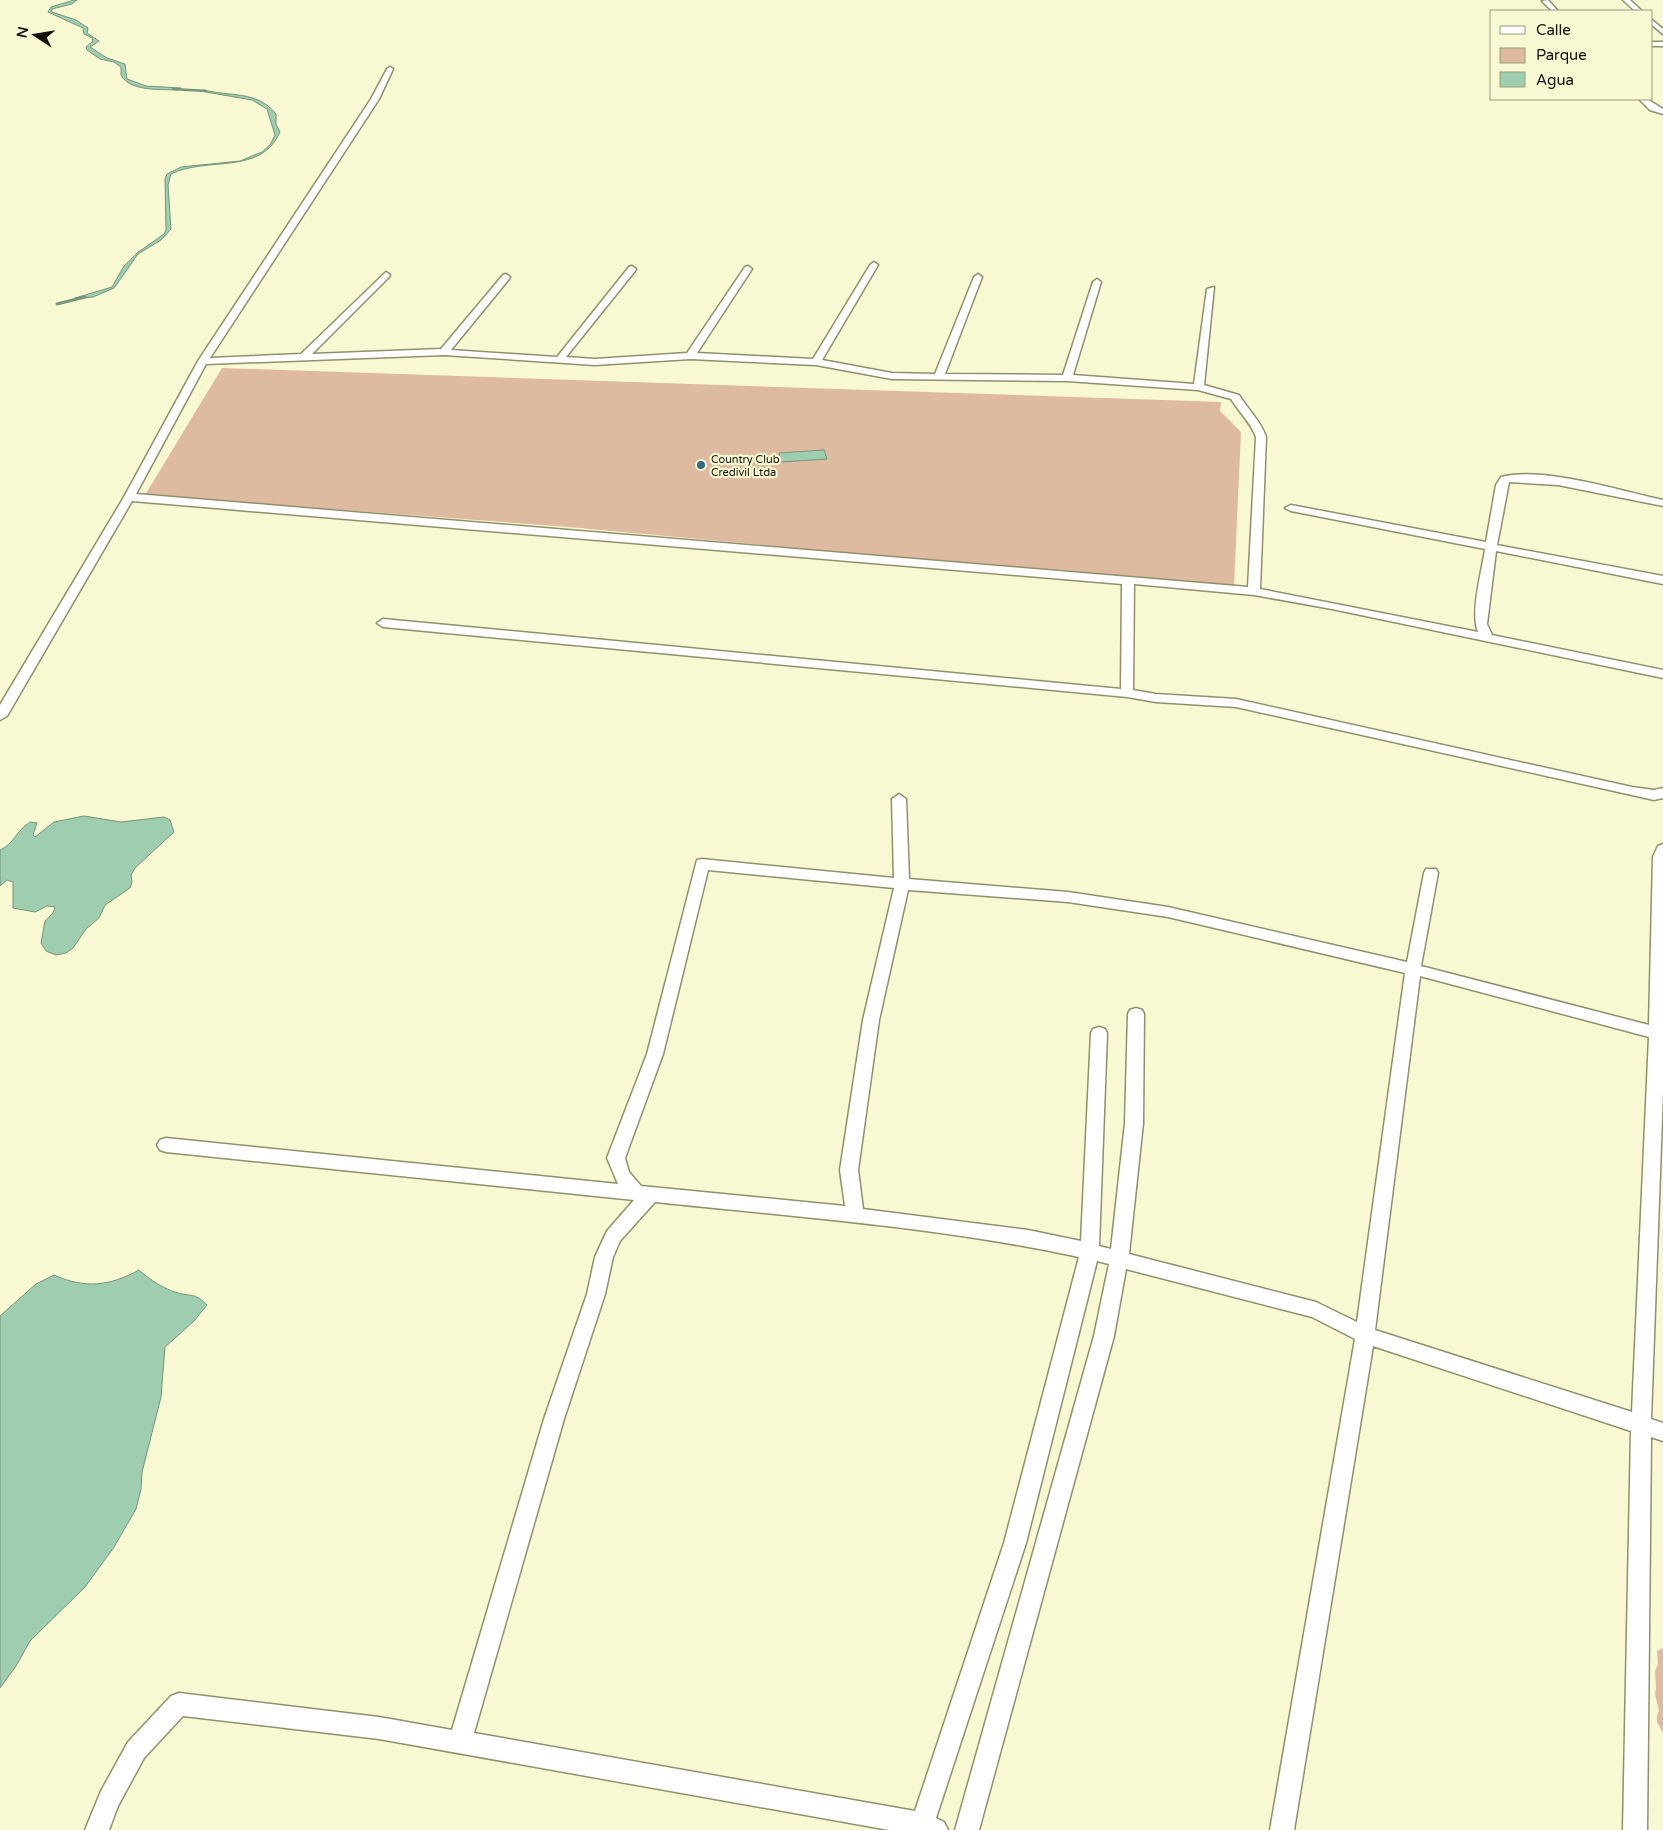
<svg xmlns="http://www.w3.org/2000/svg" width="1663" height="1830" viewBox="0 0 1663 1830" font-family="'Varela Round',sans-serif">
  <rect width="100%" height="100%" fill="#f8f8d2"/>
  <!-- green -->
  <g fill="#debaa0">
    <polygon points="222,368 1221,402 1220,411 1241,432 1234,586 1099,576 568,527 145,495"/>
    <polygon points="1663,1648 1663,1733 1657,1722 1657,1715 1659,1711 1655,1694 1656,1688 1655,1671 1658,1664 1657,1651"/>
  </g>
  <!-- water -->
  <g fill="#9fcdaf" stroke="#75957c">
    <path d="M74 0H77L72 4 52 9V12L76 20 88 28 87 33 99 41 90 47 107 58 125 64 127 79 146 86 181 88 178 90C161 89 130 92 121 75V67L114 62 100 59 87 50 86 47 93 41 92 38 84 34 83 28 48 12 51 7Z"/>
    <path d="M204 90C230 97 257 90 276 114V124L280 132C261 176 207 156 171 174L168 185 171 229 161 240 138 254 114 288 93 297 75 298 112 287 124 266 137 253 164 234 166 230 165 179 167 174 181 167 240 161 262 152 270 145 275 135 267 109 252 100 200 91Z"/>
    <polygon points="824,450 827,459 781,462 779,453"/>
    <path d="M84 816 121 822 164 817 170 820 174 832 135 868 131 875 132 882 130 888 105 905 99 918 86 929 73 948 66 953 56 955 46 951 41 943 45 921 53 913 55 907 47 906 35 912 13 908V882L7 880 0 886V850C14 844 15 832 30 822L37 823 33 835 35 837 54 822Z"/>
    <path d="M139 1270C150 1280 164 1289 178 1293 194 1297 195 1293 207 1305L194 1321 165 1347 161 1397 142 1472 141 1489 136 1509 114 1547 85 1587 30 1641 16 1666 0 1688V1316L36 1284 54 1275C85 1289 110 1286 139 1270Z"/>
  </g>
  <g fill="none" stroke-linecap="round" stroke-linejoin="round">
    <!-- stream-far1 -->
    <polyline stroke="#75957c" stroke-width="2.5" points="173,89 206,91"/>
    <!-- stream -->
    <polyline stroke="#75957c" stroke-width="3" points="57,304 85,297"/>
    <!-- minor casing -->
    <g stroke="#91906d" stroke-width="3">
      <g id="minor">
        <polygon points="1548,0 1557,10 1558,11 1552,11 1542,1"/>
        <polygon points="1623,0 1630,0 1642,11 1635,11"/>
        <polygon points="1652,20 1663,29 1663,34 1652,25"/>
        <rect x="1652" y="42" width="11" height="4"/>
        <path d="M390 67 393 69 379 99 210 358 301 354 386 272 390 275 389 277 312 354 441 349 503 275 506 274 510 277 509 279 451 350 557 357 629 267 632 266 636 269 635 271 566 357 595 359 687 353 745 267 748 266 752 269 697 353 813 359 870 265 874 262 878 265 822 360 892 373 935 374 974 277 978 274 982 277 945 374 1063 375 1093 282 1097 279 1101 282 1073 375 1194 384 1207 289 1214 287 1204 385 1239 395C1247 408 1262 423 1266 437L1260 589 1478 632C1470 612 1482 571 1485 549L1291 511 1285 508 1291 505 1486 542 1496 485 1501 477C1543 466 1620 491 1663 500V506L1558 485 1509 482 1497 545 1663 576V584L1496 551 1487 624 1492 635 1663 670V678L1332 609 1254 595 1134 584 1133 690 1156 694 1236 699 1632 787 1654 790 1663 788V798L1654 800 1632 795 1236 707 1156 702 1127 697 383 627 377 623 383 619 1121 689 1122 584 132 501 7 716 0 720V705L124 497 198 361 371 99 387 69ZM444 355 595 365 690 359 816 365 892 379 1067 381 1198 390 1231 399C1239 412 1251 423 1256 437L1248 587 136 494 206 364Z"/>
        <polygon points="1639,99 1647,99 1663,109 1663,114 1650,110"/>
        <path d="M899 794 906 799 909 879 1068 892 1168 907 1407 962 1424 873 1426 869H1436L1438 873 1421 966 1649 1025 1653 857 1658 846 1663 844V1091L1651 1419 1663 1423V1441L1651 1437 1647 1830H1623L1631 1431 1373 1346 1294 1830H1270L1355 1339 1312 1317 1126 1269 1114 1336 979 1830H955L1094 1336 1109 1264 1097 1261 1026 1543 936 1818 944 1822 948 1830H889L379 1739 183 1716 144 1758 118 1806 109 1830H85L101 1791 128 1742 171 1696 179 1693 379 1717 452 1730 544 1419 587 1294 595 1257 607 1231 634 1200 166 1152 160 1150 157 1145 160 1140 166 1138 618 1184 607 1158 647 1054 697 860 702 859 894 878 892 799ZM708 870 894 888 863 1020 840 1170 845 1206 641 1186 629 1172 625 1158 663 1054ZM908 890 1068 902 1168 917 1405 973 1357 1322 1316 1302 1129 1254 1143 1123 1144 1014 1142 1010 1136 1008 1130 1010 1128 1014 1125 1123 1111 1249 1099 1246 1107 1033 1105 1029 1099 1027 1093 1029 1091 1033 1081 1241 1028 1230 863 1209 858 1170 879 1020ZM1420 976 1649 1037 1632 1412 1375 1330ZM655 1202C797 1217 940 1227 1079 1257L1004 1543 915 1811 474 1733 564 1419 605 1294 613 1257 620 1241Z"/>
      </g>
    </g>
    <!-- minor -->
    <use href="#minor" fill="#fff" fill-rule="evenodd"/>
  </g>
  <!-- markers -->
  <circle fill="#336b85" stroke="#f8f8d2" stroke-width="2" cx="701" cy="465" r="5"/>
  <g text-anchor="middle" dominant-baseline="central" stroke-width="4.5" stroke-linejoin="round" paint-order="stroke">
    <!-- far-poi labels -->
    <g font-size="11" fill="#121105" stroke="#f8f8d2" text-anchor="start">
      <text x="711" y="459">Country Club<tspan x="711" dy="13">Credivil Ltda</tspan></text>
    </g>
  </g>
  <!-- legend -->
  <rect x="1490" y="10" width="162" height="90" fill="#f8f8d2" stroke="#9c9c80"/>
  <rect x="1500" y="26" width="25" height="8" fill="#ffffff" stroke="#9c9c80"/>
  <text x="1536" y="35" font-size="15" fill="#121105">Calle</text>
  <rect x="1500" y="48" width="25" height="15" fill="#debaa0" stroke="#9c9c80"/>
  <text x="1536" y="60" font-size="15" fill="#121105">Parque</text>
  <rect x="1500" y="72" width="25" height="15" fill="#9fcdaf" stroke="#9c9c80"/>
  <text x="1536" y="85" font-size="15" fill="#121105">Agua</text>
  <!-- north arrow -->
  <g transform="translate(35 35) rotate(282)" stroke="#f8f8d2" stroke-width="4" paint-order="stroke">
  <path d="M0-4L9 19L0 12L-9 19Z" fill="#121105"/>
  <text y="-8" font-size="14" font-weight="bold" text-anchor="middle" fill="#121105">N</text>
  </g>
</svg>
